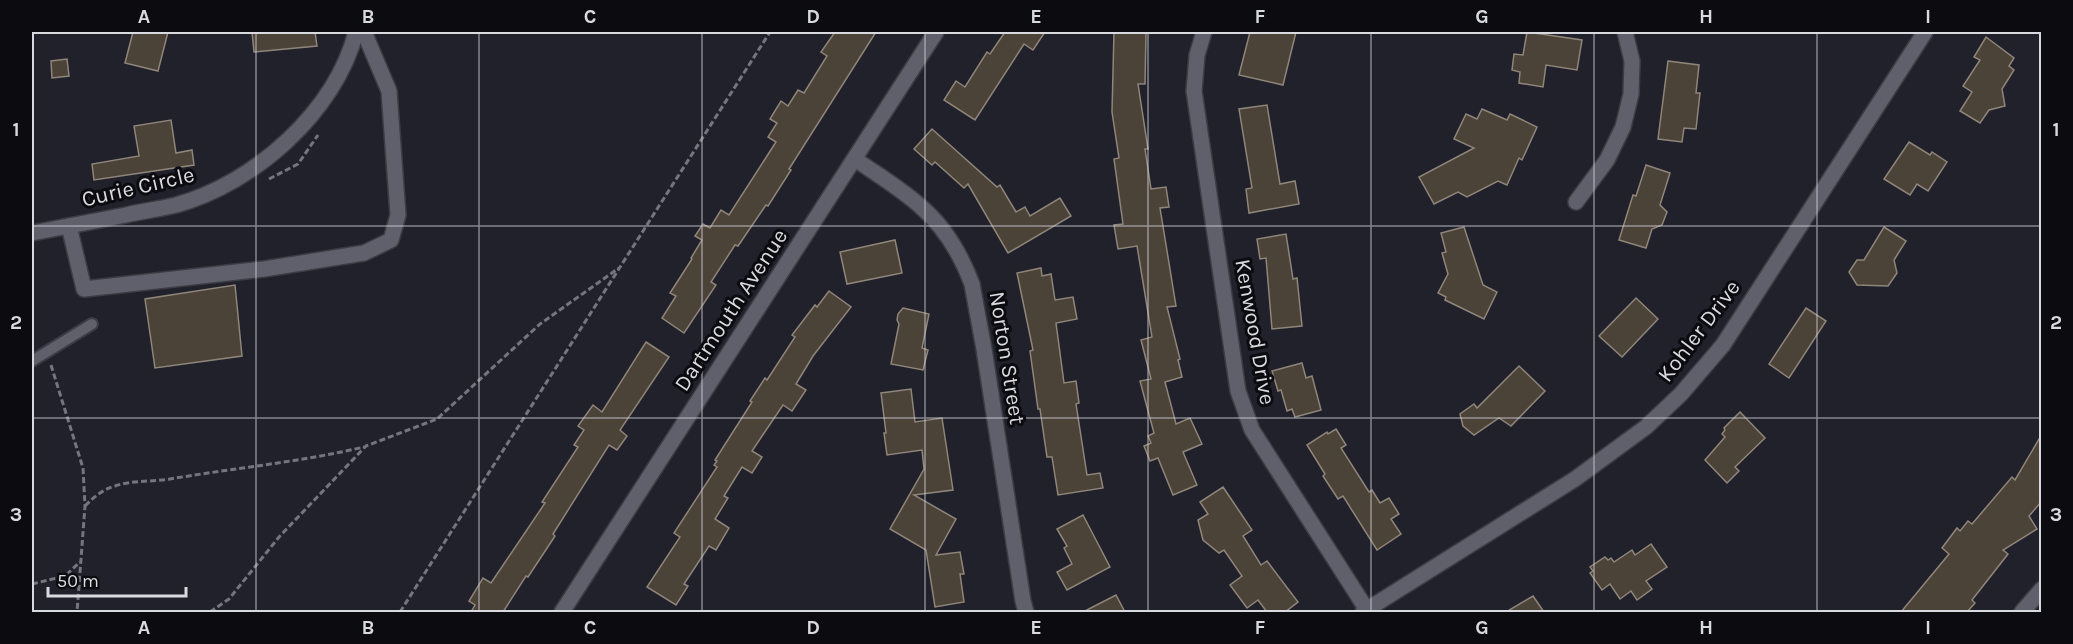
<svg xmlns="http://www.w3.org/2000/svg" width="2073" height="644" viewBox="0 0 2073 644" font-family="Karla,sans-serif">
  <rect width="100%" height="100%" fill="#21212b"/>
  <!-- building -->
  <g fill="#4b4238" stroke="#8f857a" stroke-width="1.5">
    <polygon points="133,32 168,32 158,71 125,63"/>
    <polygon points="252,32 315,32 317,46 254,52"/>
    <polygon points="835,32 876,32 789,169 791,170 768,206 766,205 738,246 735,245 711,282 716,285 684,333 662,318 676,296 670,293 692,259 691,258 702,240 695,236 703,224 710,228 721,210 729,215 776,142 768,137 777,123 770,119 781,101 788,106 798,90 804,93 827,56 821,52"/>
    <polygon points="1005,32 1045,32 1033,50 1024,44 975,120 944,100 956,81 965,87 987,52 990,54"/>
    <polygon points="1114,32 1146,32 1145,84 1138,84 1148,149 1145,149 1151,189 1166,187 1169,207 1160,208 1176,306 1167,307 1180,359 1178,360 1182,377 1165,382 1176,424 1190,418 1202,444 1183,452 1197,485 1173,495 1158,458 1150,461 1144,446 1151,443 1148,436 1154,433 1140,381 1151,379 1141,340 1152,337 1137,246 1118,249 1114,225 1123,224 1114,159 1119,158 1112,112"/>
    <polygon points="1250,32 1296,32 1283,85 1239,75"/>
    <polygon points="1527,32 1582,40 1577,70 1546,65 1543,87 1519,83 1520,72 1512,70 1514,54 1523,55"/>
    <polygon points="1986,37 2014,58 2009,66 2014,70 2002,89 2005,106 1989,110 1980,123 1960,111 1972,92 1963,86 1980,60 1974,57"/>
    <polygon points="67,59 69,76 52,78 51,61"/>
    <polygon points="1668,61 1699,65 1696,93 1700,93 1696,129 1684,128 1682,142 1658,139"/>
    <polygon points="1267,105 1280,184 1295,181 1299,204 1249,213 1246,189 1252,188 1239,109"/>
    <polygon points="1482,109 1507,120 1510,114 1537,127 1522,160 1519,158 1507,185 1498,181 1467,197 1458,192 1434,204 1419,177 1474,148 1454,139 1466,114 1477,119"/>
    <polygon points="171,120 176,153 192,150 194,165 94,180 92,164 139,156 134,126"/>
    <polygon points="932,129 997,187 1000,185 1016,212 1025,207 1030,216 1060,198 1071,216 1008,253 968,184 964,188 935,162 932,165 914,149"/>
    <polygon points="1909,142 1930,155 1932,152 1947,162 1928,191 1917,184 1910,195 1884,179"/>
    <polygon points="1646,165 1670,173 1660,205 1667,212 1662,225 1652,229 1646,248 1619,240 1633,195 1636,196"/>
    <polygon points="1464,227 1483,285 1497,292 1484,319 1445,300 1446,297 1438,293 1448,274 1442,253 1446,252 1441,233"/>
    <polygon points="1884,227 1906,241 1894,260 1897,273 1888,286 1857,285 1849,272 1857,260 1864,260"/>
    <polygon points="1286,234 1293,279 1297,278 1302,326 1272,329 1266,258 1260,259 1257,239"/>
    <polygon points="895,240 902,273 847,284 840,252"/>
    <polygon points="1041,268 1042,276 1051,274 1055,300 1073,297 1077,319 1056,323 1064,383 1076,381 1079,403 1076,404 1087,475 1100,473 1103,488 1058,495 1052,457 1047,457 1040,409 1038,409 1030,351 1033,350 1017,273"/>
    <polygon points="235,285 242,356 155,368 145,299"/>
    <polygon points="829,291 851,307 813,356 796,384 806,390 792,411 783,405 752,451 762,457 752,473 742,467 724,496 728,498 715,519 729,528 716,550 709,546 684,584 688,586 676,605 647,587 680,537 674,533 717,467 714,465 717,461 715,460 752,402 750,401 765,378 767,380 795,337 792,335 815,305 817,307"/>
    <polygon points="1636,298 1658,319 1622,357 1599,336"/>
    <polygon points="903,308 929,314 922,348 928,350 923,370 891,364 899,324 897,320 898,314"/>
    <polygon points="1806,308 1826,321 1789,378 1769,364"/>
    <polygon points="646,342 669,357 620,430 627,436 617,450 609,445 553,534 555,536 528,577 526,576 503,612 471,612 475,605 469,601 483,578 491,583 545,503 542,502 578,447 574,445 584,430 578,426 593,405 602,412"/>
    <polygon points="1302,363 1306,378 1312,376 1321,410 1295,417 1292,409 1287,411 1281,390 1278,391 1272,371"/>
    <polygon points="1519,366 1545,391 1511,426 1499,418 1474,435 1463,426 1460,414 1474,404 1477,408"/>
    <polygon points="911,389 915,422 942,418 953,490 914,495 956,519 936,555 960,552 964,574 960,574 964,602 935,607 926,550 890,529 924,469 922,450 887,455 884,433 886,433 881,393"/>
    <polygon points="1740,412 1765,438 1735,467 1739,471 1727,483 1705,460 1725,437 1722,434 1725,430 1724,428"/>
    <polygon points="1336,429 1346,445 1341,448 1369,492 1372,490 1380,503 1389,498 1399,514 1391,519 1401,534 1377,550 1343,496 1338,499 1323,476 1325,474 1307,445 1327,432 1328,434"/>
    <polygon points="2042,434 2042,501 2029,516 2037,529 2003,550 2008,554 1972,600 1975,603 1967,612 1901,612 1949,554 1942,548 1957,528 1960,531 1968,521 1972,524 2012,477 2015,480"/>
    <polygon points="1223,487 1252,530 1243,536 1261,565 1267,561 1298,602 1285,612 1267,612 1258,600 1247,608 1230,585 1242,576 1224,550 1219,553 1203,540 1198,520 1208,514 1200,502"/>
    <polygon points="1083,515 1110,567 1067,590 1057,572 1072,564 1064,548 1067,546 1057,529"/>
    <polygon points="1651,544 1667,567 1646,581 1652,589 1637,600 1631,591 1620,599 1610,584 1602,590 1590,573 1593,571 1590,567 1605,557 1608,560 1611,558 1614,562 1632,550 1635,555"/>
    <polygon points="1116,595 1125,612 1083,612"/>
    <polygon points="1533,596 1544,612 1506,612"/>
  </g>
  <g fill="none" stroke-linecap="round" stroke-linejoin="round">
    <!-- service casing -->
    <g stroke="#3c3c45" stroke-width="14">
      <polyline id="service" points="32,361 92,324"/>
    </g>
    <!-- minor casing -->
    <g stroke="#3c3c45" stroke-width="18">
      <g id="minor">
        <polyline points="1204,32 1197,55 1194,91 1238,391 1252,430 1367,610"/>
        <path d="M855 159C876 174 900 188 920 206 944 226 961 255 972 284L984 349 1023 601 1026 612"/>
        <polyline points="1576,202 1607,160 1623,127 1631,94 1632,61 1625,32"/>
        <polyline points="69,226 84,289 264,269 364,253 391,240 398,215 389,91 367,39 365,32"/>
        <path d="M32 233C63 227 95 221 126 215 142 211 160 209 176 205 255 183 335 112 356 32"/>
        <polyline points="562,612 936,32"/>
        <polyline points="1363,612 1575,479 1646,427 1681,394 1723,345 1925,32"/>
        <polyline points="2022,612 2042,589"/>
      </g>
    </g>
    <!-- path -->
    <g stroke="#75757d" stroke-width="3" stroke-dasharray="6 3" stroke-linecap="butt">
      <polyline points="269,179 298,164 318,135"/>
      <polyline points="51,365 83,468 85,506 77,612"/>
      <path d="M85 506C95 496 102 490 115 486 132 480 152 482 170 479 235 468 300 462 364 447"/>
      <polyline points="32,584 65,576 80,562"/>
      <polyline points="210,612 229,599 279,537 366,446 437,419 540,324 619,268"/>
      <polyline points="400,612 770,32"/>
    </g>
    <!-- service -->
    <use href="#service" stroke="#5f606c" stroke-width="10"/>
    <!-- minor -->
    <use href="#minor" stroke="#5f606c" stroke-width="15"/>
  </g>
  <!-- grid -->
  <path fill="none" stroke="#d9d9e0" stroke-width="1.5" stroke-opacity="0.55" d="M256 32V612M479 32V612M702 32V612M925 32V612M1148 32V612M1371 32V612M1594 32V612M1817 32V612M32 226H2042M32 418H2042"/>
  <g text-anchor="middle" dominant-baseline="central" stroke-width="6" stroke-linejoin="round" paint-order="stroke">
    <!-- street labels -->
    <g font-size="22" fill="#d9d9e0" stroke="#0b0b10">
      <text transform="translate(138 187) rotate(-13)">Curie Circle</text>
      <text transform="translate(731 310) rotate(-57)">Dartmouth Avenue</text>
      <text transform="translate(1699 331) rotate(-53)">Kohler Drive</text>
      <text transform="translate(1255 332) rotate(80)">Kenwood Drive</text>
      <text transform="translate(1007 358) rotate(81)">Norton Street</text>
    </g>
  </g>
  <!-- border -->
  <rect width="2073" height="644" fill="none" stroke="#0b0b10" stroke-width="66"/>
  <!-- scale -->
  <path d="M48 587v9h138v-9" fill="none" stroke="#d9d9e0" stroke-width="3"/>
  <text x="57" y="587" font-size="18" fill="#d9d9e0" stroke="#0b0b10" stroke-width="4.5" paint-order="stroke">50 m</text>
  <rect x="33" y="33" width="2007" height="578" fill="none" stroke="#d9d9e0" stroke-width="2"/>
  <g font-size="20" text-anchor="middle" font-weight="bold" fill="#d9d9e0">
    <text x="144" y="23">A</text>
    <text x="368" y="23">B</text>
    <text x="590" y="23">C</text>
    <text x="813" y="23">D</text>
    <text x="1036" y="23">E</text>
    <text x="1260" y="23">F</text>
    <text x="1482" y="23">G</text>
    <text x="1706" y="23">H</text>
    <text x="1928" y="23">I</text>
    <text x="16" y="136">1</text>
    <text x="2056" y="136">1</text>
    <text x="16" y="329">2</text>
    <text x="2056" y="329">2</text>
    <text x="16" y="521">3</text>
    <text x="2056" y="521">3</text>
    <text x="144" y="634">A</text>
    <text x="368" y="634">B</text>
    <text x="590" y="634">C</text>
    <text x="813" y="634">D</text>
    <text x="1036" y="634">E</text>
    <text x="1260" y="634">F</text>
    <text x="1482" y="634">G</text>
    <text x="1706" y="634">H</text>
    <text x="1928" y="634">I</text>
  </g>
</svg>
